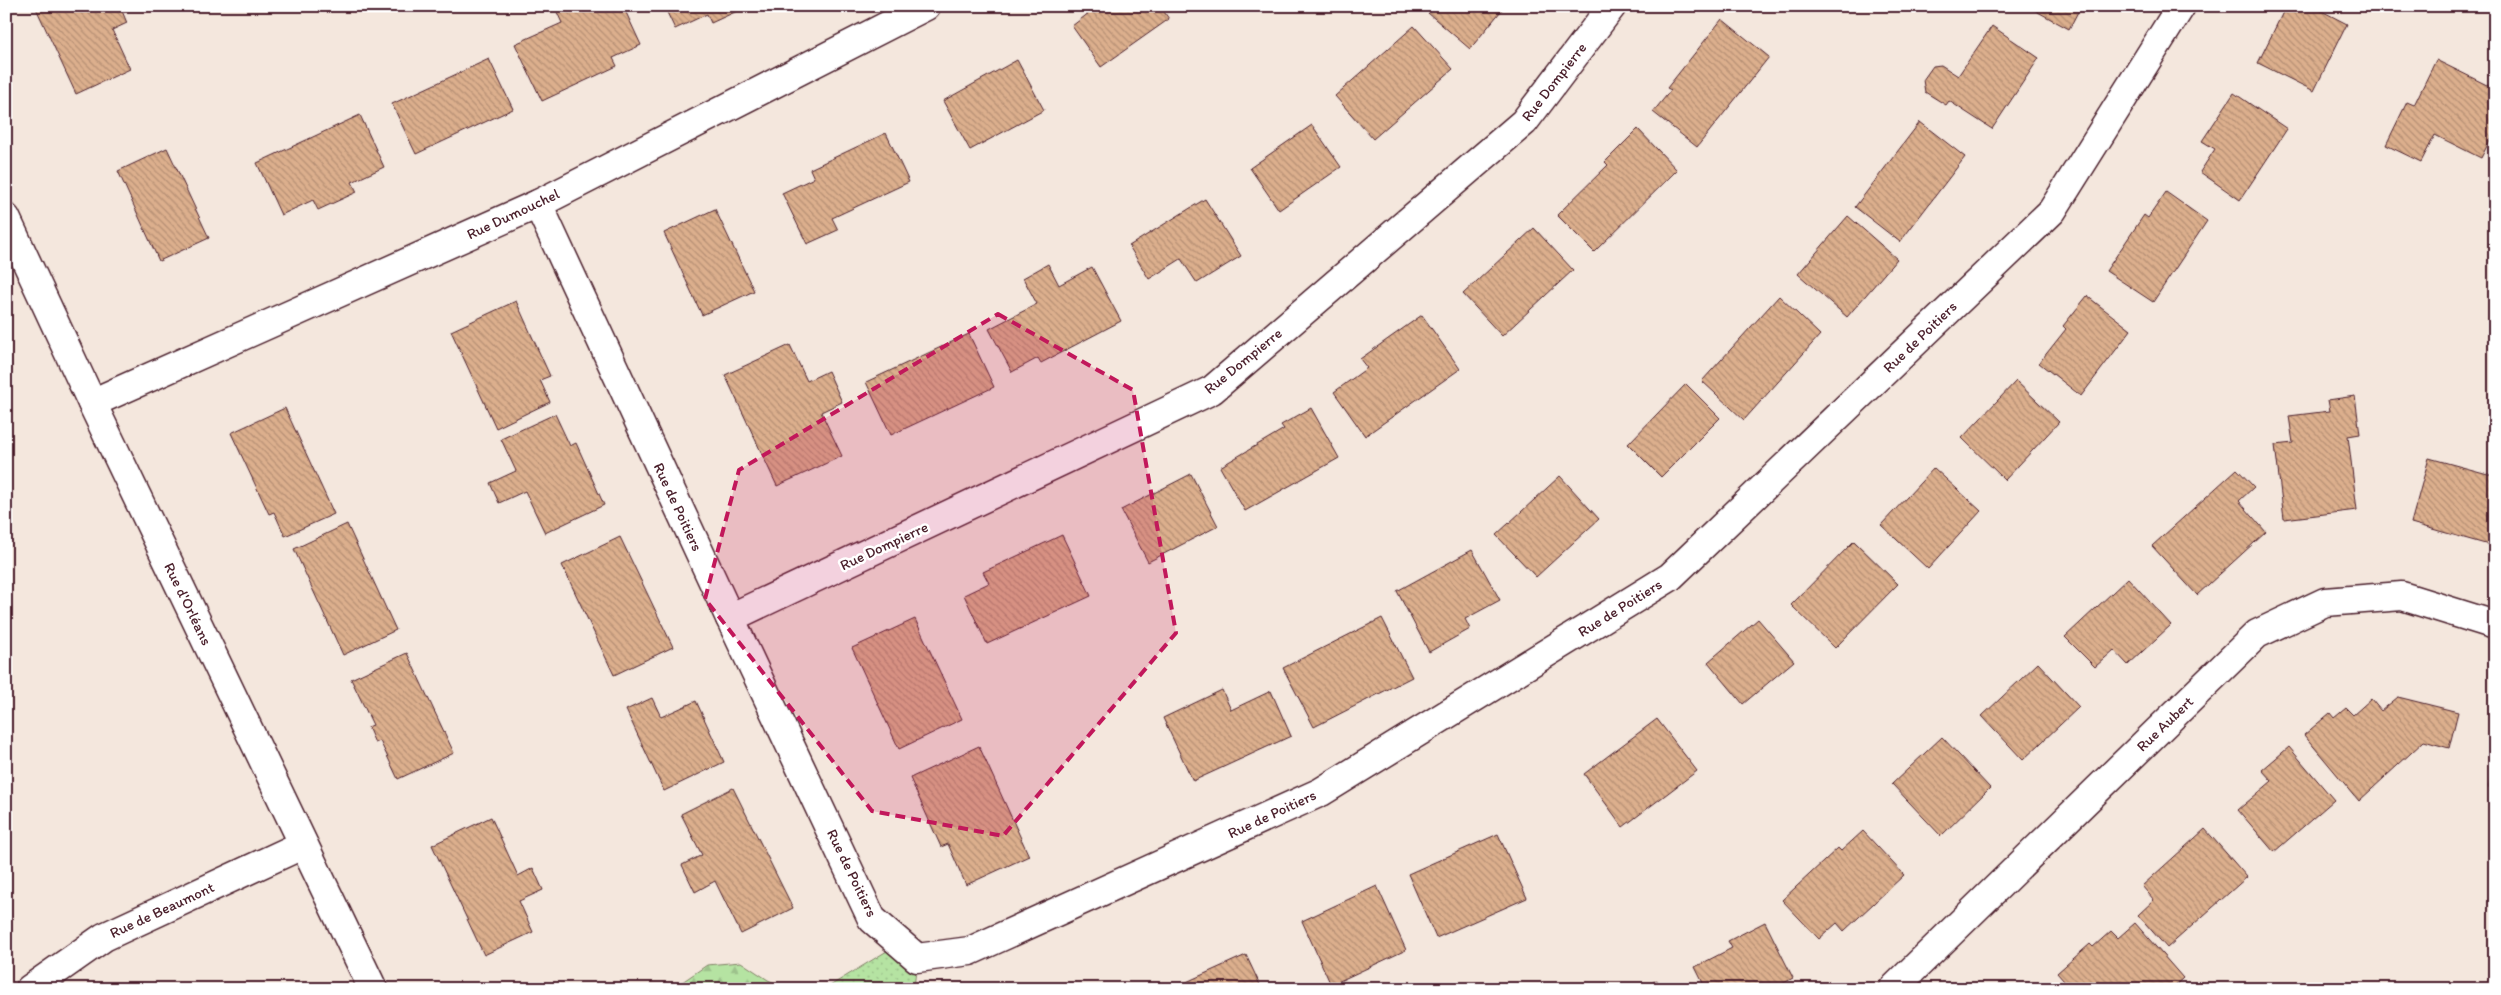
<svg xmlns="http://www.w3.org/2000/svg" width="2501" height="995" viewBox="0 0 2501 995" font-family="Itim,sans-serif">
  <defs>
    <pattern id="forest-firs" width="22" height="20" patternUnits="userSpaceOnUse" patternTransform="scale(1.25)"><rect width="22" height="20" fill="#b5e3a2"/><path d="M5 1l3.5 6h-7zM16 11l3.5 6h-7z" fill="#9dc28c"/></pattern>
    <pattern id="park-dots" width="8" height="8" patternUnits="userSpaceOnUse" patternTransform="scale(1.25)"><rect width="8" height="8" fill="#b5e3a2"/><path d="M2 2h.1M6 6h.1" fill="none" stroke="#9dc28c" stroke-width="1.8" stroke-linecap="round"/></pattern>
    <pattern id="building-back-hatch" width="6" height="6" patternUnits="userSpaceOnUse" patternTransform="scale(1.25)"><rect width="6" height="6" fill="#dcaf8d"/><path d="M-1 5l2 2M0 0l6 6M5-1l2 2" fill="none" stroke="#b48e73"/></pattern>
  </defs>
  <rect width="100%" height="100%" fill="#f4e7dd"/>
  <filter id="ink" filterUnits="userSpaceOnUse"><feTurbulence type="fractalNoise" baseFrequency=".02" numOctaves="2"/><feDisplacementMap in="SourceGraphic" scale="10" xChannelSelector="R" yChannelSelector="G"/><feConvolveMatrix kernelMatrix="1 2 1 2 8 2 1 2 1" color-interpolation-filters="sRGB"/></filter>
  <g filter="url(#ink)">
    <!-- forest -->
    <polygon fill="url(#forest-firs)" stroke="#808166" points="741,962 768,980 788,989 672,989 707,965"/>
    <!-- park -->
    <polygon fill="url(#park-dots)" stroke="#808166" points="900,943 917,958 914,989 825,989"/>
    <!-- building -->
    <g fill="url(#building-back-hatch)" stroke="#4a1f2b">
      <polygon points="35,6 120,6 127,23 112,30 130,69 76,94"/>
      <polygon points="569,6 623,6 641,45 613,58 617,66 542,101 515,44 562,23 557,12"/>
      <polygon points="664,6 748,6 711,23 707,14 675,29"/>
      <polygon points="1098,6 1160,6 1169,19 1101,67 1072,26"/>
      <polygon points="1434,6 1505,6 1470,49 1428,13"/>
      <polygon points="2027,6 2081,6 2069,29"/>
      <polygon points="2286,6 2312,6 2347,24 2314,91 2258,63"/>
      <polygon points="1722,19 1769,57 1697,147 1653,112 1671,90 1667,88"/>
      <polygon points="1414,26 1453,69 1373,139 1335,96"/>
      <polygon points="1992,26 2039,58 1992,129 1949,101 1946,105 1925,92 1923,80 1933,66 1941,65 1958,76"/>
      <polygon points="489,59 513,109 416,154 392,104"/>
      <polygon points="1017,60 1044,110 970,150 943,101"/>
      <polygon points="2436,60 2495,89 2495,130 2481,158 2435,135 2421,162 2386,145 2407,102 2414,105"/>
      <polygon points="2234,93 2287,129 2240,200 2200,172 2215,149 2202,141"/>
      <polygon points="360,115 384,167 352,182 357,192 318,210 313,200 281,215 257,163"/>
      <polygon points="1920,122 1965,157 1900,242 1855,207"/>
      <polygon points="1312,125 1341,167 1279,210 1250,168"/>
      <polygon points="1638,129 1677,170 1594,252 1557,215 1608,165 1605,162"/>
      <polygon points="886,133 909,182 832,218 838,230 807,244 782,193 814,178 810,169"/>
      <polygon points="167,148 209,238 159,261 118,171"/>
      <polygon points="2166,192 2207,221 2153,302 2106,271 2144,215 2148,218"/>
      <polygon points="1205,199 1241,256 1197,283 1181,259 1149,279 1129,246"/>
      <polygon points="715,209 754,291 702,315 664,233"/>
      <polygon points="1848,216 1897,259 1847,317 1798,274"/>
      <polygon points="1534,228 1573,270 1502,336 1463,294"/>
      <polygon points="1048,264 1059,285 1092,267 1121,321 1041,363 1038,358 1012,372 989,329 1037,304 1023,278"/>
      <polygon points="1779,296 1820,335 1744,420 1702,381"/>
      <polygon points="2087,296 2131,330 2081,396 2039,363 2066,329 2063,326"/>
      <polygon points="516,301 550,376 540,380 550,402 496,428 451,331"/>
      <polygon points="1422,315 1460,369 1365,436 1334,392 1367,368 1360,359"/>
      <polygon points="969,334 994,387 891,435 866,382"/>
      <polygon points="790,345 807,381 828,371 842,402 821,412 842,456 777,486 725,375"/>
      <polygon points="2016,381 2059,422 2005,480 1962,438"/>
      <polygon points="1686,384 1720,418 1661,477 1628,444"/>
      <polygon points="2355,396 2360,434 2348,436 2357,510 2284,519 2275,445 2293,443 2289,416 2330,411 2328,400"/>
      <polygon points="285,408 334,514 285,536 274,512 269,514 231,433"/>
      <polygon points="1311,408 1339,458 1245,511 1220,467 1284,429 1281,425"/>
      <polygon points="555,414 570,446 576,443 604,505 545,533 525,491 499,503 490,483 516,471 501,439"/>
      <polygon points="2429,458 2495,476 2495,524 2489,545 2411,523"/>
      <polygon points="1934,468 1981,511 1928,569 1881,525"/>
      <polygon points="2237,469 2254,487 2239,501 2266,532 2197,595 2152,546"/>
      <polygon points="1191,474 1218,526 1148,562 1121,510"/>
      <polygon points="1560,476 1599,519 1536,577 1496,535"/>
      <polygon points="347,524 396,630 343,655 294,549"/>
      <polygon points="1062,535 1091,596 987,644 964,595 989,583 983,572"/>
      <polygon points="620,537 673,647 614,675 562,565"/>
      <polygon points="1854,541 1898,584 1835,648 1791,605"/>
      <polygon points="1472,550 1500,600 1465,619 1470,629 1429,652 1397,591"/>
      <polygon points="2128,578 2171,625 2128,665 2114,650 2095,667 2065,637"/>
      <polygon points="1382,618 1412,677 1314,727 1283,668"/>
      <polygon points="915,619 962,719 899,749 852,648"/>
      <polygon points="1758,619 1794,661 1743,704 1708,662"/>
      <polygon points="407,653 454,753 398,779 380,741 375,743 368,727 373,725 351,679"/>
      <polygon points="2038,663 2079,707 2023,760 1982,716"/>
      <polygon points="1222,690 1231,710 1271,691 1291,736 1193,781 1163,718"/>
      <polygon points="2398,697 2458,712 2449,748 2424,741 2359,801 2304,735 2330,713 2334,718 2346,708 2353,715 2371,699 2381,711"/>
      <polygon points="652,698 661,717 696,701 724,762 664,791 626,710"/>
      <polygon points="1657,719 1697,771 1623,827 1584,774"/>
      <polygon points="1942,737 1990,788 1941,836 1892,784"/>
      <polygon points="979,746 1029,856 966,885 948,844 941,847 910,778"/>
      <polygon points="2289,747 2334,800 2274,852 2238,810 2272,781 2262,770"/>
      <polygon points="2495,763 2495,788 2488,787"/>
      <polygon points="733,788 793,908 741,934 715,881 695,892 682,865 702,855 681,814"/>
      <polygon points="491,817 518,876 533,868 543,890 519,901 533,932 484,955 432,845"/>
      <polygon points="2205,829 2247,877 2167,948 2138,915 2154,900 2142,886"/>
      <polygon points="1863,831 1904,875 1844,931 1837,923 1819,939 1782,900 1838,848 1841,851"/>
      <polygon points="1498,834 1527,898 1436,938 1408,874"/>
      <polygon points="1377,886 1406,950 1331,985 1302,921"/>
      <polygon points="1765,922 1793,978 1773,989 1706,989 1695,967 1732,948 1728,941"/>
      <polygon points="2135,923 2183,978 2171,989 2071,989 2057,973 2090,944 2093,947 2111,931 2118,938"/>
      <polygon points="1246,955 1262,989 1171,989"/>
      <polygon points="1657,980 1662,989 1640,989"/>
    </g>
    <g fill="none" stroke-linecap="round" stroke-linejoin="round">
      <!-- minor casing -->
      <g stroke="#4a1f2b" stroke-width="31">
        <g id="minor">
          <polyline points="538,204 730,618 872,919 917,958 970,951 1321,792 1670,577 2052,211 2181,6"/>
          <polyline points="6,218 92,403 373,989"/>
          <polyline points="92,403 538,204 926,6"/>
          <polyline points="730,618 1212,390 1524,122 1612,6"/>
          <polyline points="30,989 104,937 302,845"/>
          <polyline points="1893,989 2257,634 2325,602 2402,596 2495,625"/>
        </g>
      </g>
      <!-- path -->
      <polyline stroke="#4a1f2b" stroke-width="3" stroke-dasharray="1 4" stroke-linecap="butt" points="882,989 888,981"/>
      <!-- minor -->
      <use href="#minor" stroke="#fff" stroke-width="28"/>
    </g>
  </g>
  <!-- marked area -->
  <path fill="#c2185b" fill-opacity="0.2" stroke="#c2185b" stroke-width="4" stroke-dasharray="10 6" stroke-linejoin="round" d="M998 314 1133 390 1176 633 1003 836 872 811 705 599 739 470Z"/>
  <g text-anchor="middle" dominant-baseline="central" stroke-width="5" stroke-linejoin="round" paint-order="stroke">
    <!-- street labels -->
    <g font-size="15" fill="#4a1f2b" stroke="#fff">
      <text transform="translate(1554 82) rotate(-52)">Rue Dompierre</text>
      <text transform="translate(513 214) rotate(-25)">Rue Dumouchel</text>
      <text transform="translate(1920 337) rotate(-44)">Rue de Poitiers</text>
      <text transform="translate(1243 361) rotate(-39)">Rue Dompierre</text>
      <text transform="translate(678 507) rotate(65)">Rue de Poitiers</text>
      <text transform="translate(884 546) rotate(-25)">Rue Dompierre</text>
      <text transform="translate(188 604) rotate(64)">Rue d'Orléans</text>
      <text transform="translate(1620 608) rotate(-32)">Rue de Poitiers</text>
      <text transform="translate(2165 724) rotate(-44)">Rue Aubert</text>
      <text transform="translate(1272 814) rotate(-25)">Rue de Poitiers</text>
      <text transform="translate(852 873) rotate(64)">Rue de Poitiers</text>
      <text transform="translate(162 910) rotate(-25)">Rue de Beaumont</text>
    </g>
  </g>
  <!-- margin -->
  <rect width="2501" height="995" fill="none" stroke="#fff" stroke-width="25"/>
  <rect x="12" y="12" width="2476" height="970" fill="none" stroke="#4a1f2b" stroke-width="2" filter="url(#ink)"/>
</svg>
